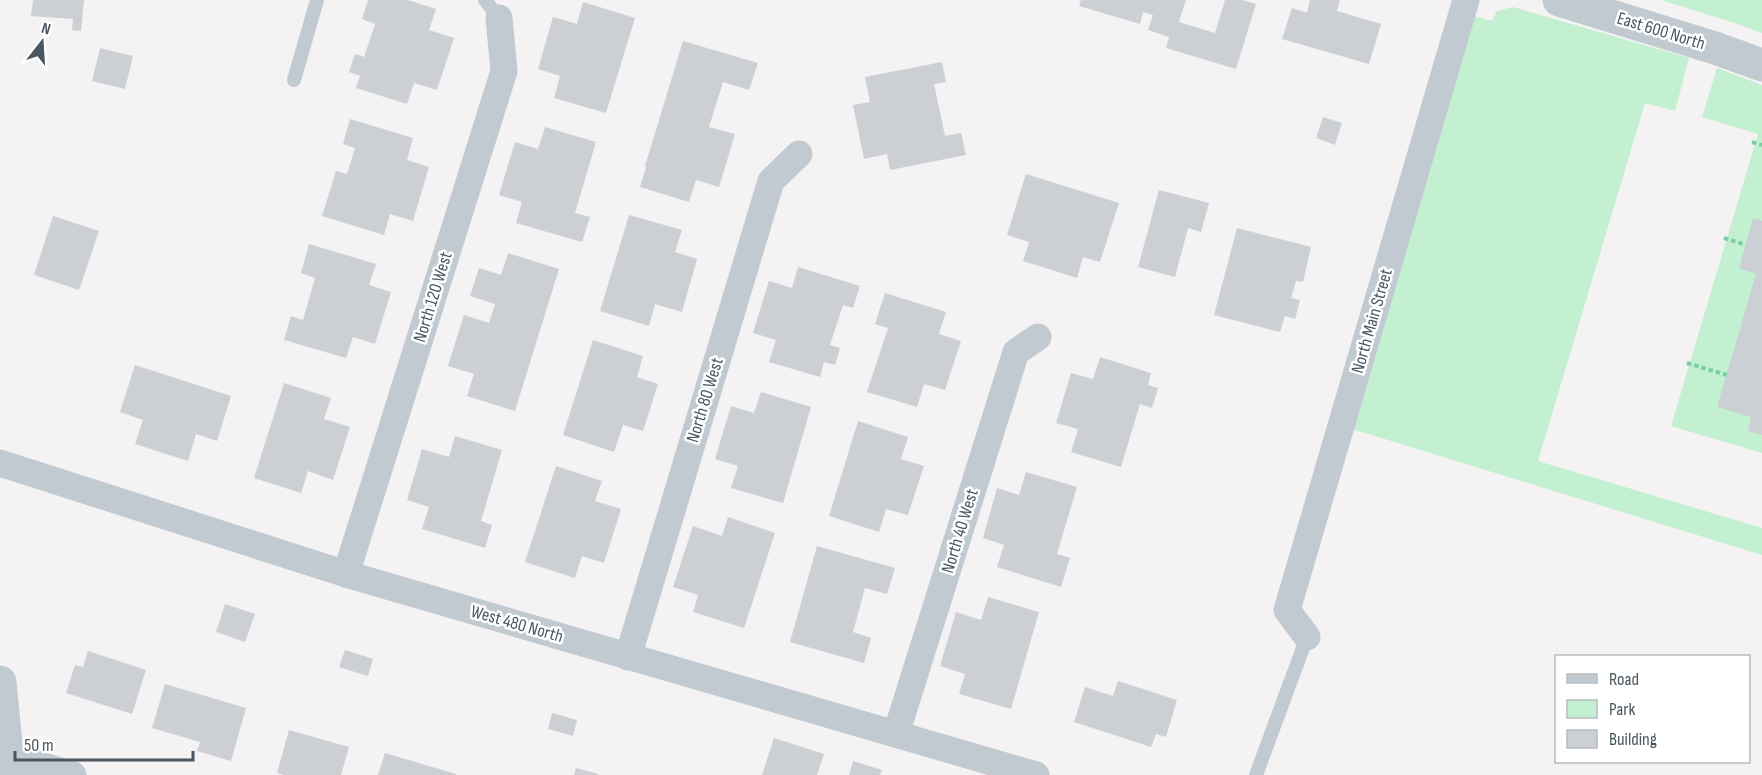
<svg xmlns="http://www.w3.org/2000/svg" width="1762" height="775" viewBox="0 0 1762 775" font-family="'Sofia Sans Condensed',sans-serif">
  <rect width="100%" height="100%" fill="#f4f2f3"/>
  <!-- green -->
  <g fill="#c3f0d1">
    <polygon points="1661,0 1762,0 1762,33 1735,23"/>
    <polygon points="1513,7 1689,58 1675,111 1645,103 1538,461 1762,528 1762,555 1352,429 1471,15 1492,21 1497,11"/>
    <polygon points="1717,68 1762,85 1762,453 1671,426 1758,134 1702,117"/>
  </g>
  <!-- building -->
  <g fill="#ccd0d4">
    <polygon points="33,0 84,0 81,31 72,30 73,19 31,16"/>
    <polygon points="368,0 408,0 436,9 429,30 454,38 437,90 414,83 407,104 356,88 360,76 349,72 355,54 364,57 375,24 362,19"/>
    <polygon points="1081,0 1186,0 1179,22 1215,33 1225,0 1242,0 1256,4 1236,69 1166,48 1169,37 1148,30 1153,15 1143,12 1140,24 1079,6"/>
    <polygon points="1310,0 1340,0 1337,11 1381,24 1369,64 1282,39 1292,8 1307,13"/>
    <polygon points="583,2 635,18 606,113 554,98 560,76 538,69 553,17 577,24"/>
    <polygon points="683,41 758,63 749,90 723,82 709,127 735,134 719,187 696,180 689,202 640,187 646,167 645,166"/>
    <polygon points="100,48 133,56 125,89 92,81"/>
    <polygon points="942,62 946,82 934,84 945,136 961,133 966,155 890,170 887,154 864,159 853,105 870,102 865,77"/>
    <polygon points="1323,117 1342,123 1335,145 1316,138"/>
    <polygon points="350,119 413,138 407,160 429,167 413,221 390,214 384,235 322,216 336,171 347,174 355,148 343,144"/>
    <polygon points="545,127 596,142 575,213 590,217 582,242 516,223 522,202 499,195 515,142 538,149"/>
    <polygon points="1026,174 1119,203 1100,262 1083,257 1077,278 1023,261 1029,242 1007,235"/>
    <polygon points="1159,190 1209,203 1201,232 1188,228 1175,277 1138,267"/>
    <polygon points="629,215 682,230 675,252 697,259 682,312 655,304 649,326 600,311"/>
    <polygon points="53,216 99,231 79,290 34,275"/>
    <polygon points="1753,218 1762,221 1762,435 1748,431 1751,417 1717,407 1756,274 1739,268"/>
    <polygon points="1237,228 1311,247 1303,282 1296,281 1291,298 1300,300 1295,319 1285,316 1280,332 1214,315"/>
    <polygon points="309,244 376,264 369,285 391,292 375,344 353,337 346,358 284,340 291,316 303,320 315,278 301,273"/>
    <polygon points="508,253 559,269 515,411 467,396 474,374 448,366 464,315 489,323 495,304 470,296 479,268 501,275"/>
    <polygon points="798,267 860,286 853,308 843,305 830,345 840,348 835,365 824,362 820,377 769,362 776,340 753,333 769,281 792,288"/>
    <polygon points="885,293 946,312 939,334 961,341 945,390 924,384 917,407 867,392 888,328 875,324"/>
    <polygon points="593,340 643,356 637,377 658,384 643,431 623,425 614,452 563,435"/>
    <polygon points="1100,357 1151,373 1148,385 1158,388 1152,408 1140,404 1121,467 1071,452 1078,429 1056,423 1071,373 1093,379"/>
    <polygon points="135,365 231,396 217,441 196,434 188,461 135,444 143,420 120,412"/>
    <polygon points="284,383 331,398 324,419 350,427 333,480 308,471 301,493 254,478"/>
    <polygon points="761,392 811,407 783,503 731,488 738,466 715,459 731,406 754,413"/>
    <polygon points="858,421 908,437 901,459 924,466 908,515 886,509 879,532 829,516"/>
    <polygon points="455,436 502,450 481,521 492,525 485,548 422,529 429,507 407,500 422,449 449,457"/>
    <polygon points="556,466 602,481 595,501 621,509 604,563 582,556 575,578 525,562"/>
    <polygon points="1026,472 1077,487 1057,554 1070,558 1061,587 997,567 1004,545 983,538 997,488 1019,495"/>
    <polygon points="728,517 775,533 744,628 693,612 698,595 673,587 693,526 722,536"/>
    <polygon points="817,546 895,568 887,594 865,588 853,632 871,638 864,663 790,642"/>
    <polygon points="988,597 1039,612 1011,709 959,694 965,674 940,666 956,612 981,620"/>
    <polygon points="225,604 255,614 245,642 216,632"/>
    <polygon points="345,650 373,659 368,676 339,667"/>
    <polygon points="88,651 146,670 132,714 66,693 75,665 83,667"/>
    <polygon points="1118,681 1177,700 1166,737 1156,734 1151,747 1074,722 1085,687 1113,696"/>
    <polygon points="165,684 246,708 231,761 197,751 200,742 152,728"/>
    <polygon points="552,713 577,720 573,736 548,729"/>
    <polygon points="289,730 349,747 341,775 285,775 277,773"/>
    <polygon points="774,738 824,754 817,775 762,775"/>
    <polygon points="385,753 456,774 456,775 378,775"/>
    <polygon points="853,761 882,770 880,775 849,775"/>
    <polygon points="576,768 598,774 598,775 574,775"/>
  </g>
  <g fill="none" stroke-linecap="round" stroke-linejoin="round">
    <!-- path -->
    <g stroke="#7bce9f" stroke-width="4" stroke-dasharray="4.5 3" stroke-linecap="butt">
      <polyline points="1752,142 1762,145"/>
      <polyline points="1724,238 1746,245"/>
      <polyline points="1687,363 1727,375"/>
    </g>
    <!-- service -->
    <g stroke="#c1cad1" stroke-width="14">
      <polyline points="485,0 499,18"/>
      <polyline points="294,80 317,0"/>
      <polyline points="1256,775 1307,637"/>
    </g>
    <!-- minor -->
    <g stroke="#c1cad1" stroke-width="27">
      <polyline points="0,463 346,574 1036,775"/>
      <polyline points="346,574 504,71 499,18"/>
      <polyline points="1307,637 1287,610 1466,0"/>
      <polyline points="628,657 771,181 799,154"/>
      <polyline points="896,734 1016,352 1038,337"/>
      <polyline points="7,755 73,775"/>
    </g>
    <!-- tertiary -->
    <g stroke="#c1cad1" stroke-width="33">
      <polyline points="1559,0 1715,48 1762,65"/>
      <polyline points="0,682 9,775"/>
    </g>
  </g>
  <g text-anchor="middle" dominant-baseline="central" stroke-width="5" stroke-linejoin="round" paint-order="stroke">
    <!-- street labels -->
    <g font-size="18" fill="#4a5760" stroke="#fff">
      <text transform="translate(1661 31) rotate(17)">East 600 North</text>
      <text transform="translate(433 297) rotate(-73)">North 120 West</text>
      <text transform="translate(1372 321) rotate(-74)">North Main Street</text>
      <text transform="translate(705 400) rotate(-73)">North 80 West</text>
      <text transform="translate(960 531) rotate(-73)">North 40 West</text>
      <text transform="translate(517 624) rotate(16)">West 480 North</text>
    </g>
  </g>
  <!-- legend -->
  <rect x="1555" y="655" width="195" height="108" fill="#ffffff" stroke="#b7bcbf" stroke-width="1.5"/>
  <rect x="1567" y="674" width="30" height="9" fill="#c1cad1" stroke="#b7bcbf" stroke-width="1.5"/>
  <text x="1609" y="685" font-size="18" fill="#4a5760">Road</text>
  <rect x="1567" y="700" width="30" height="18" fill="#c3f0d1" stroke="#b7bcbf" stroke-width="1.5"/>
  <text x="1609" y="715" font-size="18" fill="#4a5760">Park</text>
  <rect x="1567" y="730" width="30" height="18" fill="#ccd0d4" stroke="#b7bcbf" stroke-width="1.5"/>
  <text x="1609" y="745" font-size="18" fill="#4a5760">Building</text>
  <!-- north arrow -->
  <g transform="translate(42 42) rotate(17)" stroke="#ffffff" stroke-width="4.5" paint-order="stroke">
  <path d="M0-4.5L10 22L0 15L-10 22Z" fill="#4a5760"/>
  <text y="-9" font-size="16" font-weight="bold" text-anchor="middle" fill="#4a5760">N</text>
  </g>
  <!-- scale -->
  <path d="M15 751v9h178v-9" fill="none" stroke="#4a5760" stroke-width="3"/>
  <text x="24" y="751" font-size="18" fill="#4a5760" stroke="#ffffff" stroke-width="4.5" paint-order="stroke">50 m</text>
</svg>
